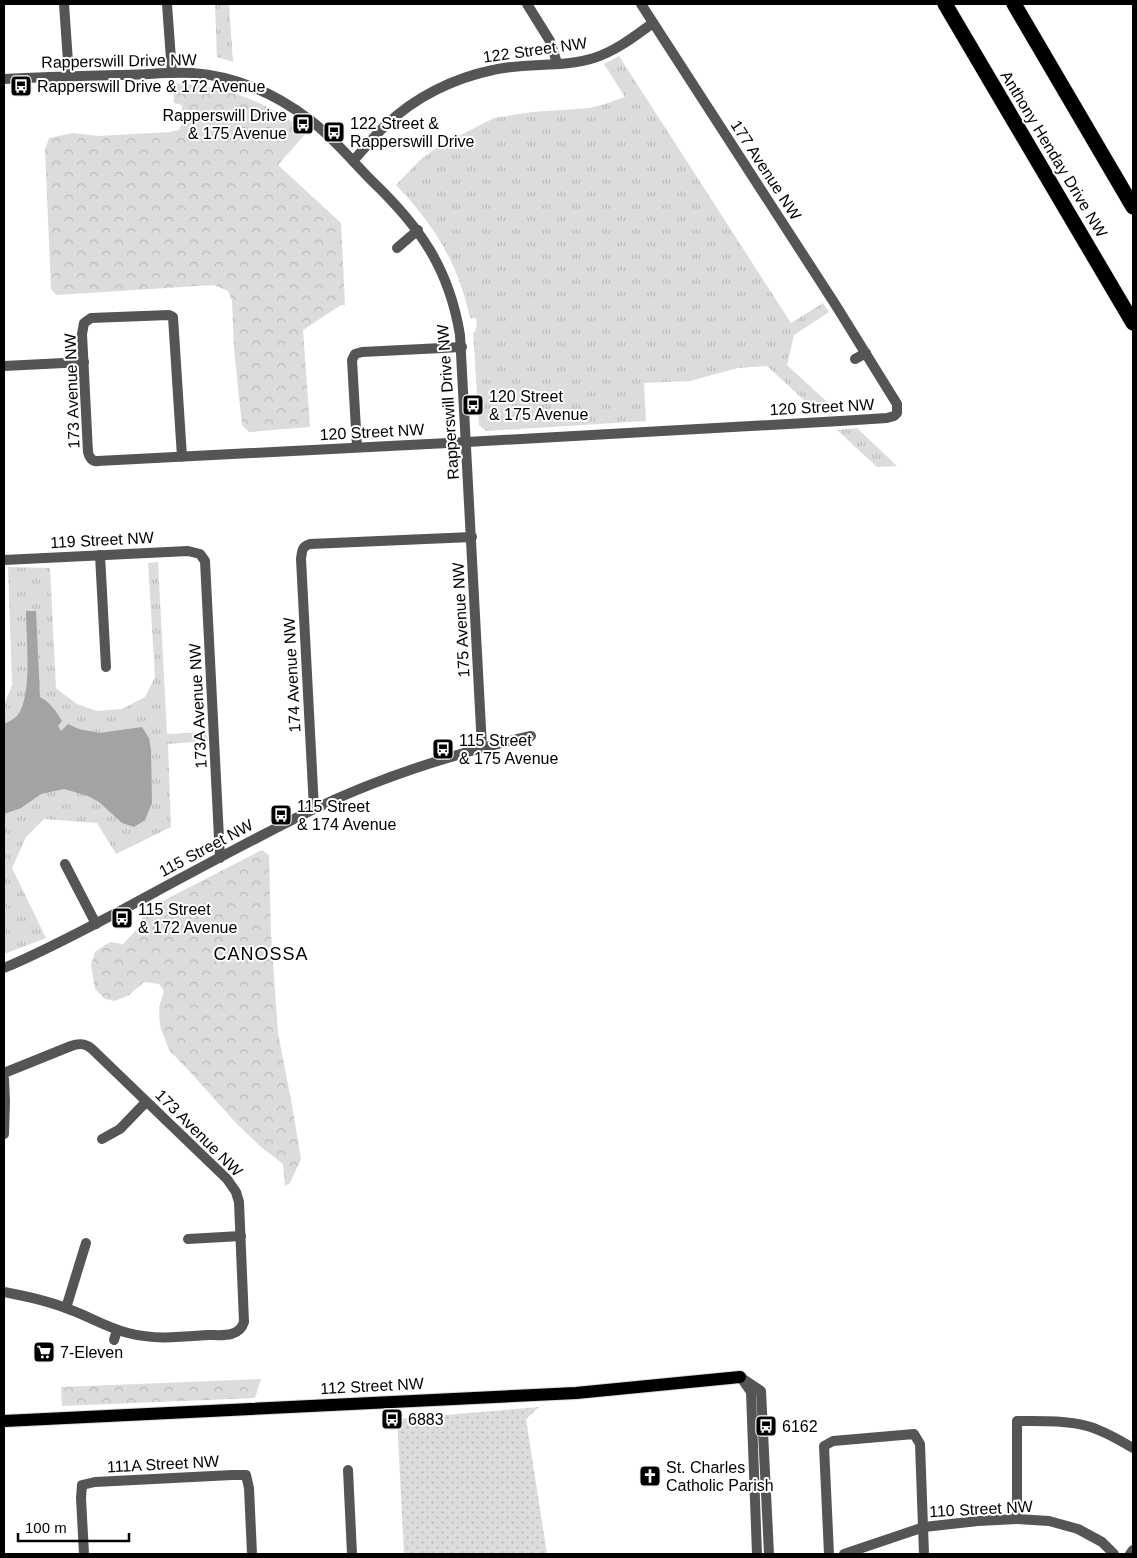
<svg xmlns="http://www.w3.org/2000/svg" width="1137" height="1558" viewBox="0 0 1137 1558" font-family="Helvetica,sans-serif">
  <defs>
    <pattern id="grass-dots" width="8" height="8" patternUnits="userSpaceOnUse" patternTransform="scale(1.25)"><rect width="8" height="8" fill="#dcdcdc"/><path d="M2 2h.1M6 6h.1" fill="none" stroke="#bbb" stroke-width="1.8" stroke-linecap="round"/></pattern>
    <pattern id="forest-crowns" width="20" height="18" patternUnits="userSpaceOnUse" patternTransform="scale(1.25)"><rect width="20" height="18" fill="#dcdcdc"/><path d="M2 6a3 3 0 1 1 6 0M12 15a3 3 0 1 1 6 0" fill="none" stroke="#bbb"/></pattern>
    <pattern id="park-tufts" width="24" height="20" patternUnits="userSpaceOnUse" patternTransform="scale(1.25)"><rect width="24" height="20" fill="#dcdcdc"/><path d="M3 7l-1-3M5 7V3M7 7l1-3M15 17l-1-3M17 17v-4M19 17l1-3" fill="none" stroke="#bbb"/></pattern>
  </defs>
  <rect width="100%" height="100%" fill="#fff"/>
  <!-- grass -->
  <polygon fill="url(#grass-dots)" points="539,1407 526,1419 547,1554 404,1554 397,1419"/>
  <!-- forest -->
  <g fill="url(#forest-crowns)">
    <path d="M173 83C228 87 262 99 307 132L278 165 341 223 345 305H341L303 330 310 427 249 432 242 425 234 349 232 301 228 291 214 285 56 295 51 289 45 150 49 138 73 133 99 136 170 132 179 130 182 123V105L174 103Z"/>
    <polygon points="262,850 269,855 271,934 278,1033 292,1105 301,1159 290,1183 285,1186 283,1164 261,1147 237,1124 191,1073 169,1050 160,1026 159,1007 164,991 159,984 144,982 129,995 115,1001 105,999 95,989 91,965 95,952 105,945 111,942 123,944 140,926 142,917 149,908"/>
    <polygon points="261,1379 255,1398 62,1406 61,1387"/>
  </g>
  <!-- park -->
  <g fill="url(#park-tufts)">
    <polygon points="215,4 229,4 233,62 217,57"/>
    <path d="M619 56 791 323 823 303 829 312 794 335 787 365 838 412 818 413 767 366 738 368 690 381 644 383 646 421 486 431 479 425 473 332 476 331 475 328 477 327 476 318H470C458 263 435 226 396 185L420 160 439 146 494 118 532 112 590 108 605 104 625 97 604 64Z"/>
    <polygon points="857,428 897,466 877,467 837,430"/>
    <polygon points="158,562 167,734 206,732 208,741 168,744 171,827 116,854 97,823 44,819 26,837 12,868 46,938 4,954 4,705 12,685 8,567 50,568 56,688 77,704 97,711 122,709 145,697 155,677 148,563"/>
  </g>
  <!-- water -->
  <path fill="#a3a3a3" d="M26 611H36L40 697C50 702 56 711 62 721L58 726 61 731 68 724 79 729 99 733 142 727 149 738 151 750 152 803 145 820 134 827 122 823 99 802 88 796 64 789 41 794 21 808 4 814V724C8 722 14 719 17 716 33 697 26 637 26 611Z"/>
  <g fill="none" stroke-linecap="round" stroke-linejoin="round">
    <!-- major casing -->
    <g stroke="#dbdbdb" stroke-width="14">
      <polyline id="major" points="4,1421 576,1393 740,1377"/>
    </g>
    <!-- highway casing -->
    <g stroke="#dbdbdb" stroke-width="16">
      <g id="highway">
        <polyline points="945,4 1133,323"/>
        <polyline points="1014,4 1133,207"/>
      </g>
    </g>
    <!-- minor -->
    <g stroke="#555" stroke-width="10">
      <polyline points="64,4 69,76"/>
      <polyline points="167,4 172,73"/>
      <polyline points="527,4 550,41 557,63"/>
      <path d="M4 79C41 77 79 76 117 75 142 75 167 72 192 73 235 76 276 94 310 120 333 137 352 161 372 181 420 227 449 268 460 335L482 747"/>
      <path d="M353 161C364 149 374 136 386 125 415 97 454 78 493 70 526 62 562 68 594 58 616 51 635 36 653 23"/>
      <polyline points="397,248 418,230"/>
      <polyline points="855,359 866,353"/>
      <polyline points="4,366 84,362"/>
      <polyline points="357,447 352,360 355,354 362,352 462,347"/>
      <path d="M182 457 173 317 169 315 91 318 84 323 82 334 88 452C89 457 92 462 98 461 221 455 344 449 467 442 592 436 716 427 840 421L887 418 894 416 897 413V404L835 304 641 4"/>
      <polyline points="100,555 106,667"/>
      <polyline points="4,560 188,551 200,554 205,561 220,858"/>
      <path d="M314 809 301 559C302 551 302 546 310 544L472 537"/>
      <polyline points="65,864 96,924"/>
      <path d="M4 968C45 951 83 930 122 910 185 876 247 842 310 811 380 777 456 753 531 736"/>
      <path d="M4 1073 71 1046C79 1043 85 1043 92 1049L227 1179 236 1192 239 1202 244 1322C239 1338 221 1335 208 1335 181 1337 154 1340 128 1333 108 1328 90 1317 71 1310 49 1301 26 1296 4 1292"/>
      <polyline points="4,1079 5,1101 4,1134"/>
      <polyline points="102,1139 120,1129 146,1102"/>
      <polyline points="188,1239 241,1236"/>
      <polyline points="66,1308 86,1243"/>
      <polyline points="114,1340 117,1330"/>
      <polyline points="740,1377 761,1391 769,1554"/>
      <polyline points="744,1382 751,1392 757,1554"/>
      <polyline points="348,1470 352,1554"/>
      <path d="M1017 1519V1421C1040 1421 1065 1420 1087 1426 1103 1430 1119 1440 1133 1448"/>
      <polyline points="84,1554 81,1498 82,1485 95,1482 232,1475 246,1475 249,1488 252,1554"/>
      <polyline points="829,1554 824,1446 833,1441 914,1434 920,1444 924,1554"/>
      <polyline points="844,1554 924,1527 978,1521 1017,1519 1049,1521 1078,1529 1102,1542 1114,1554"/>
      <polyline points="1130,1554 1133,1550"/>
    </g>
    <!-- major -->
    <use href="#major" stroke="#000" stroke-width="12"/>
    <!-- highway -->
    <use href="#highway" stroke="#000" stroke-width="15"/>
  </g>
  <!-- icons -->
  <defs>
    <g id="bus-square" transform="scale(1.125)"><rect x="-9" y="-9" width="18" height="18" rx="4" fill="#000" stroke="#fff"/><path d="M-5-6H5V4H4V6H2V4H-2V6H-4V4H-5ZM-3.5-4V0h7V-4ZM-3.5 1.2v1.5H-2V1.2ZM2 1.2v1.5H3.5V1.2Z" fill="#fff"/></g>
    <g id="supermarket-square" transform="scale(1.125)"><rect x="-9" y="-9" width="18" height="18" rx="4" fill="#000" stroke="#fff"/><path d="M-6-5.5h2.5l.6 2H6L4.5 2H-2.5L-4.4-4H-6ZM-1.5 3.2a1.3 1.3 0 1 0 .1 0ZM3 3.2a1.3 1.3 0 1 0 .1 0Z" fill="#fff"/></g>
    <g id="church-square" transform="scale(1.125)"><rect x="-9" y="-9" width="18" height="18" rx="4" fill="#000" stroke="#fff"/><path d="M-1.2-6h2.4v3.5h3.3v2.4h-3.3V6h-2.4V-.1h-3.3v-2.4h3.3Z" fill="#fff"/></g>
  </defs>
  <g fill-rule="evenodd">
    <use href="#bus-square" x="21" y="86"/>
    <use href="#bus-square" x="303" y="124"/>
    <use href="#bus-square" x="334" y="132"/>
    <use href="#bus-square" x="473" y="405"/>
    <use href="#bus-square" x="443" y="749"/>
    <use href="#bus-square" x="281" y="815"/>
    <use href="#bus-square" x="122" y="918"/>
    <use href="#supermarket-square" x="44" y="1352"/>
    <use href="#bus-square" x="392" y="1419"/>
    <use href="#bus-square" x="766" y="1426"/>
    <use href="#church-square" x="650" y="1476"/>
  </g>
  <g text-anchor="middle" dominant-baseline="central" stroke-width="4" stroke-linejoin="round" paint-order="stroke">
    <!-- street labels -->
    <g font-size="16" fill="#000" stroke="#fff">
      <text transform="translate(535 50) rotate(-8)">122 Street NW</text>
      <text transform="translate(119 61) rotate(-1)">Rapperswill Drive NW</text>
      <text transform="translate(1054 154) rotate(59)">Anthony Henday Drive NW</text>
      <text transform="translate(766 170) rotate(57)">177 Avenue NW</text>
      <text transform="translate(72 391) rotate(-92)">173 Avenue NW</text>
      <text transform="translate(448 402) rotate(-94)">Rapperswill Drive NW</text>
      <text transform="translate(822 407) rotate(-3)">120 Street NW</text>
      <text transform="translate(372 432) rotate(-3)">120 Street NW</text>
      <text transform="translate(102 540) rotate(-3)">119 Street NW</text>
      <text transform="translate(461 620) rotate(-93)">175 Avenue NW</text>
      <text transform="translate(292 675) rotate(-93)">174 Avenue NW</text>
      <text transform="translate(198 706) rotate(-93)">173A Avenue NW</text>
      <text transform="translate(206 848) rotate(-28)">115 Street NW</text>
      <text transform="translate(199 1133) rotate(45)">173 Avenue NW</text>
      <text transform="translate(372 1386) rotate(-3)">112 Street NW</text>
      <text transform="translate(163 1464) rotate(-3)">111A Street NW</text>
      <text transform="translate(981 1509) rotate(-3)">110 Street NW</text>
    </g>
    <!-- poi labels -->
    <g font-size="16" fill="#000" stroke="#fff" text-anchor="start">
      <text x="37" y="86">Rapperswill Drive &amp; 172 Avenue</text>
      <text x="287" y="115" text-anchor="end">Rapperswill Drive<tspan x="287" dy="18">&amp; 175 Avenue</tspan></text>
      <text x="350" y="123">122 Street &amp;<tspan x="350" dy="18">Rapperswill Drive</tspan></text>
      <text x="489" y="396">120 Street<tspan x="489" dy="18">&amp; 175 Avenue</tspan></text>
      <text x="459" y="740">115 Street<tspan x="459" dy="18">&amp; 175 Avenue</tspan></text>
      <text x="297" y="806">115 Street<tspan x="297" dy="18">&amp; 174 Avenue</tspan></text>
      <text x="138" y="909">115 Street<tspan x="138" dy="18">&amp; 172 Avenue</tspan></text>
      <text x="60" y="1352">7-Eleven</text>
      <text x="408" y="1419">6883</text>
      <text x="782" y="1426">6162</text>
      <text x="666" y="1467">St. Charles<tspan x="666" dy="18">Catholic Parish</tspan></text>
    </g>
    <!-- neighbourhood labels -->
    <g font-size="18" letter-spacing="1" fill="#000" stroke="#fff">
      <text x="261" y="954">CANOSSA</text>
    </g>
  </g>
  <!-- border -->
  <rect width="1137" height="1558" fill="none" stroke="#000000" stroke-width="10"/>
  <!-- scale -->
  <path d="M18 1533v8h111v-8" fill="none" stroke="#000000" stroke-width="2.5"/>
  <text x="25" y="1533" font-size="15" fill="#000000" stroke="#ffffff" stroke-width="4" paint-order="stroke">100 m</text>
</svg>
